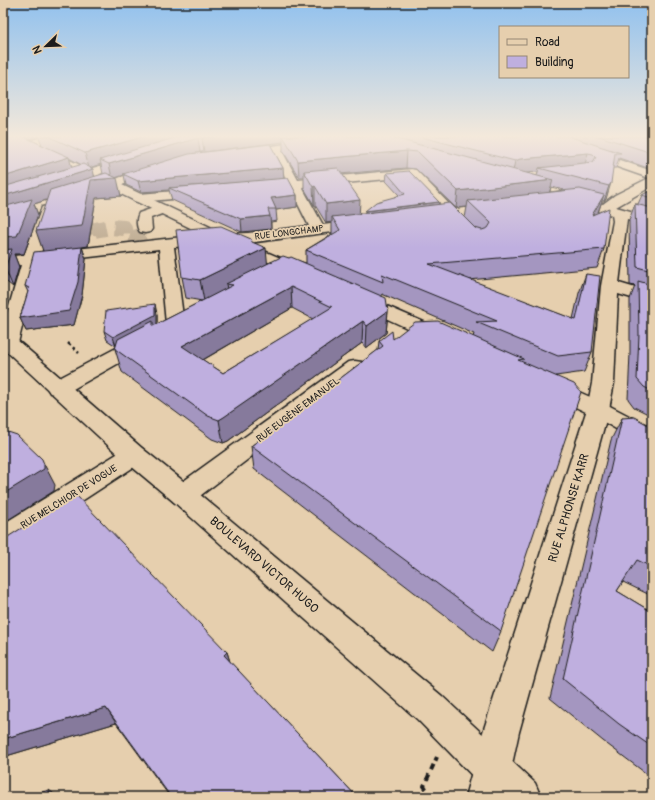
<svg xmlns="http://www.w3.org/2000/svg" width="655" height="800" viewBox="0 0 655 800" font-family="Pangolin,sans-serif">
  <rect width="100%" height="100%" fill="#e6cfae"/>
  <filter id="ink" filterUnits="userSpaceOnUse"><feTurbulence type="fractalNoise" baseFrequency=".025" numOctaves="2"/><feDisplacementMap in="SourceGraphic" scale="8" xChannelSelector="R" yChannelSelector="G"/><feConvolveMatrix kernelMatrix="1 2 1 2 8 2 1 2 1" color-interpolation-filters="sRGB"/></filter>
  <g filter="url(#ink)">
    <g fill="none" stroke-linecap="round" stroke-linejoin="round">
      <!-- minor-tunnel -->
      <polyline stroke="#beab91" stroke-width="16" stroke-dasharray="16 8" stroke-linecap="butt" points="94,235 95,230 110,227 124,228 124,236 135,238 146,234 145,229"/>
      <!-- minor casing -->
      <g stroke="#1c1c1c" stroke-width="3">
        <g id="minor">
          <polygon points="48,136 67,136 66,138 3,153 3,147"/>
          <path d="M343 136H371L366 139 282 151 298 180 412 169 416 170 454 209 496 205 501 206 503 209 501 212 496 213 462 217 465 221 463 224C455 226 453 224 448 218L430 220 425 219 423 216 425 213 440 211 409 177 302 187 323 225 363 220 368 221 370 224 368 227 363 228 248 243 174 247 184 324 182 328 175 330 168 328 166 324 159 249 38 263 18 343 15 347 8 349 3 348V327L21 265 3 267V257L24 255 42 207 47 206 52 207 54 210 41 253 200 235 248 233 309 226 290 188 262 191 257 190 256 187 257 184 286 181 271 152 243 156 239 155 237 153 239 151 243 150Z"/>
          <polygon points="533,136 548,136 652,171 652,186 616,207 652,217 652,225 627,219 619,283 652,293 652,304 618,294 614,383 609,409 519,732 505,797 465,797 483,732 587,409 592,383 601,286 613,221 612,215 567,203 565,200 567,197 572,196 603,204 615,195 649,178 534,138"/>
          <polygon points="132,157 136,159 138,161 136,163 93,176 89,175 87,172 89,169"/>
          <polygon points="154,167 158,168 160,171 158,174 115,187 111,186 109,183 111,180"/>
          <polygon points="200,189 205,190 207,193 205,196 139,202 134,201 132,198 134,195 139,194"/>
          <path d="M162 205 167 206 169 209 167 212 151 218 152 229 150 232 145 233 140 232C136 227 136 218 139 213Z"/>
          <polygon points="144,335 151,337 154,341 151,345 66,393 58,395 50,393 47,388 50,383 137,337"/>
          <polygon points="355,361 362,362 365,367 362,372 192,502 183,505 174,502 170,495 174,488 348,362"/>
          <polygon points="134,446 143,449 146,455 143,461 13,546 3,550 3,524 125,449"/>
        </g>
      </g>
      <!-- major casing -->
      <g stroke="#1c1c1c" stroke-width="3">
        <g id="major">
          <polygon points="5,136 19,136 227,235 306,269 308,273 306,277 300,278 294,277 217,241 6,138"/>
          <polygon points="361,295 447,332 450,336 447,340 440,342 433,340 355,304 352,300 355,296"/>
          <polygon points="3,332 10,334 143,449 192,488 442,696 535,783 541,797 493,797 418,720 174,502 125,461 3,348"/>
          <polygon points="552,380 606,404 652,428 652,448 644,445 590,414 544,392 541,387 544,382"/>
        </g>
      </g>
      <!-- path-far1 -->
      <polyline stroke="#1c1c1c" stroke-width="2.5" stroke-dasharray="3.5 3" stroke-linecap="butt" points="68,343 79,353"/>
      <!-- path -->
      <polyline stroke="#1c1c1c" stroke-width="4" stroke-dasharray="6 4.5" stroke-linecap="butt" points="433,797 424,786 437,757"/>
      <!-- minor -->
      <use href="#minor" fill="#e6cfae" fill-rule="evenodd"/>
      <!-- major -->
      <use href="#major" fill="#e6cfae" fill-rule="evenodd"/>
    </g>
    <!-- wall -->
    <g fill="#a496c0" stroke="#1c1c1c" fill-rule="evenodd">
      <path d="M3 136 11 137 17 136H652V168H648L619 158 616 168H613L606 199 604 201H602L598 213 604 249 597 268 469 280 573 319 579 293 586 274 592 352 584 372 556 376 501 631 492 652 254 469 251 446 378 350 379 341 393 339 473 337 474 334 382 294V297L388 311 386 333 366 348 362 343 228 441 223 443 212 439 122 372 115 349 116 346 107 340 104 331 157 314V324L202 301 186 298 182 277 252 242 267 263 289 258 306 263V250L332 234V222L326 223 315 205H314L304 188V177H299L283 151V142L270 144 283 168 284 178 297 195V207L276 210 277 221 271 222V229L242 232 172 200 169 190 141 192 126 185 124 175 116 178 121 196 96 198 88 246 82 247 86 259 82 295 74 325 26 331 20 318 28 292 25 286 43 251 47 200 34 204 38 215 24 254H14L19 267 13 287 3 279ZM39 137 42 145 29 139ZM200 152H203L193 154ZM69 158 82 165 72 168ZM101 164 103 174 95 177 90 167ZM406 168 416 169 456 208 467 207 465 218 439 204V202L387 173 386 181 399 195 365 213H360L342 173ZM538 172 537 176 525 173ZM551 187 564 190 550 192ZM292 308 313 319 223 373 203 360Z"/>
      <polygon points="652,190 652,416 634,407 628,399 630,353 630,299 635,286 630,285 629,220 635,204 638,204 642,195"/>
      <polygon points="622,418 652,427 652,596 623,582 617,591 652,612 652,778 603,741 550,698 611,440"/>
      <polygon points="3,540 227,652 230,662 357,797 170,797 116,723 3,757"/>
    </g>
    <!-- shaded-wall -->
    <g fill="#867a9c" stroke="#1c1c1c">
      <polygon points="3,136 10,136 13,143 3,146"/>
      <polygon points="28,136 39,136 39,137 29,139"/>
      <polygon points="146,136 197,136 100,160 101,164 89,168 85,153"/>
      <polygon points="221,136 283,136 283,142 204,152 202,138"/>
      <polygon points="198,138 200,152 125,175 123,174 124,175 115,178 117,178 121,196 96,198 88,246 82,247 86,259 82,295 74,325 26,331 20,318 43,251 36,231 89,186 34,204 38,215 24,254 14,254 19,267 13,287 5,268 3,256 3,196 93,169 95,180 112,178 109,164"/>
      <polygon points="407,151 406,168 307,177 304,171 304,177 299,177 298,161"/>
      <polygon points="588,153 584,168 539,168 538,172 517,174 512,176 515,161 520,159"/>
      <polygon points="69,157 73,172 3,194 3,177"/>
      <polygon points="652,157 652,168 648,168"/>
      <polygon points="283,168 284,179 169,188 169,190 141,192 138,181"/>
      <polygon points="553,180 548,197 468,201 467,207 456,208 458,191"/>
      <polygon points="611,183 606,199 604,201 609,186"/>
      <polygon points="315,186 315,205 314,205 313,187"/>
      <polygon points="297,195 297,207 276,210 271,198"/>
      <polygon points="604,195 598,212 586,233 592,215"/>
      <polygon points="360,200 359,219 332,217 332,222 326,223 326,204"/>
      <polygon points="439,202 438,210 364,219 365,211"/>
      <polygon points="270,216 271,229 242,232 241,219"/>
      <polygon points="266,248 268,269 226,284 227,289 204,301 200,280"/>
      <polygon points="291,287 292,308 187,369 182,346"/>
      <polygon points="155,304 157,314 157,324 116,346 113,337"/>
      <polygon points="388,311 386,333 366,348 367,326"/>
      <polygon points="363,321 362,343 228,441 223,443 219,420"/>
      <polygon points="44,464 55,485 54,491 3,523 3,494"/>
      <polygon points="227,652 232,668 224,655"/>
      <polygon points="106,708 116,723 3,757 3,739"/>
      <polygon points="49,790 58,797 49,797"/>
    </g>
    <!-- building -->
    <g fill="#bfafdf" stroke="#1c1c1c" fill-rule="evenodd">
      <polygon points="17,136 22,136 69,157 3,177 3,139"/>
      <polygon points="48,136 146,136 85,153"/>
      <polygon points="181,136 221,136 202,138 198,138 109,164 100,160"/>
      <polygon points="283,136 386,136 553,180 458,191 418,152 407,151 298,161"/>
      <polygon points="418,136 568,136 621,153 615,153 611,183 609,186 539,168 593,162 596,157 593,154 588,153 520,159 515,161"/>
      <polygon points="599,136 652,136 652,153"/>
      <polygon points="270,144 283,168 138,181 123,174 189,154"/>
      <polygon points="83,164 93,169 3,196 3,187"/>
      <polygon points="338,168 360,200 326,204 315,186 313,187 304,171"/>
      <polygon points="409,171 439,202 365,211 376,202 405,194 387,173"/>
      <polygon points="106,173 117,178 91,180 82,226 36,231 50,190"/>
      <polygon points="288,178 297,195 271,198 276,209 268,209 270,216 241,219 169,188"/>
      <polygon points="580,189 604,195 592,215 609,208 604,249 429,264 576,320 586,274 600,276 592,352 558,356 476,322 497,321 382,274 383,282 306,250 340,230 332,217 450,203 475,228 482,230 488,228 491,223 468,201"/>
      <polygon points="652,190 652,198 642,195"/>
      <polygon points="32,199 17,236 3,237 3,207"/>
      <polygon points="635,204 652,208 652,271 637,267"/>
      <polygon points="221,226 251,239 252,242 266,248 200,280 182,277 176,230"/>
      <polygon points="82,247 78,282 69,311 20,318 29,288 25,286 34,252"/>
      <polygon points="12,249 5,268 3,267 3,250"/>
      <path d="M283 256 289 258 291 257 386 298 388 311 367 326 363 321 224 417 219 420 208 416 115 349 118 339 153 321V326L233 285 226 284ZM291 287 332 307 223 373 182 346Z"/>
      <polygon points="638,281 652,285 652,391 644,387 637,379 639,334"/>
      <polygon points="155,304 155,315 113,337 104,331 106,311"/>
      <polygon points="438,321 524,359 518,360 574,384 581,392 501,631 251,446 383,346 379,341 392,331 393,339 415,322"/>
      <polygon points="634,417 652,427 652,567 637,560 617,591 652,612 652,747 619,724 563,679 622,418"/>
      <polygon points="8,432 17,435 42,459 44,464 44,469 3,494 3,435"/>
      <polygon points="75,494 227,652 224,655 357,797 171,797 106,708 3,739 3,540"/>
      <polygon points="49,790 49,797 26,797"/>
    </g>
  </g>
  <!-- sky -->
  <linearGradient id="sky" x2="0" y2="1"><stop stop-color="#91c1ee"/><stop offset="0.55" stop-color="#f4e9db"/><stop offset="1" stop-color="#f4e9db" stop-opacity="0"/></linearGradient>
  <rect width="655" height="248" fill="url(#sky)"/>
  <g text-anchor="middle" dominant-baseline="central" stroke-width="3.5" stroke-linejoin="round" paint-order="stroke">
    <!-- far-street labels -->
    <g font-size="9" fill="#1c1c1c" stroke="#e6cfae">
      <text transform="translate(289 233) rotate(-7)">RUE LONGCHAMP</text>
    </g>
    <!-- street labels -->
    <g font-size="10" fill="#1c1c1c" stroke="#e6cfae">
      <text transform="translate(298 410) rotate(-37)">RUE EUGÈNE EMANUEL</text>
      <text transform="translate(69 497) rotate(-32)">RUE MELCHIOR DE VOGUE</text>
    </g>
    <!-- near-street labels -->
    <g font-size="12" fill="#1c1c1c" stroke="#e6cfae">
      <text transform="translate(569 508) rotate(-73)">RUE ALPHONSE KARR</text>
      <text transform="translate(264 565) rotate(41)">BOULEVARD VICTOR HUGO</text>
    </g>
  </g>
  <!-- margin -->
  <rect width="655" height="800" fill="none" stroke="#e6cfae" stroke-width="16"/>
  <rect x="8" y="8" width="639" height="784" fill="none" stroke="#1c1c1c" stroke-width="1.5" filter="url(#ink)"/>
  <!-- legend -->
  <rect x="499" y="26" width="130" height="52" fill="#e6cfae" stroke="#958774"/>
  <rect x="507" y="39" width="20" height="6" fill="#e6cfae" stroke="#958774"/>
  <text x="535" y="46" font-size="12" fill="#1c1c1c">Road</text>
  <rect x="507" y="56" width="20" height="12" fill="#bfafdf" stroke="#958774"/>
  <text x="535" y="66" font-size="12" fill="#1c1c1c">Building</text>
  <!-- north arrow -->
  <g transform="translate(46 46) rotate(247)" stroke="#e6cfae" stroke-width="3" paint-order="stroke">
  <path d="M0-3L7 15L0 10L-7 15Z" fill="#1c1c1c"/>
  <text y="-6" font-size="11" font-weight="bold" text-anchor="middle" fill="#1c1c1c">N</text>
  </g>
</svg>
